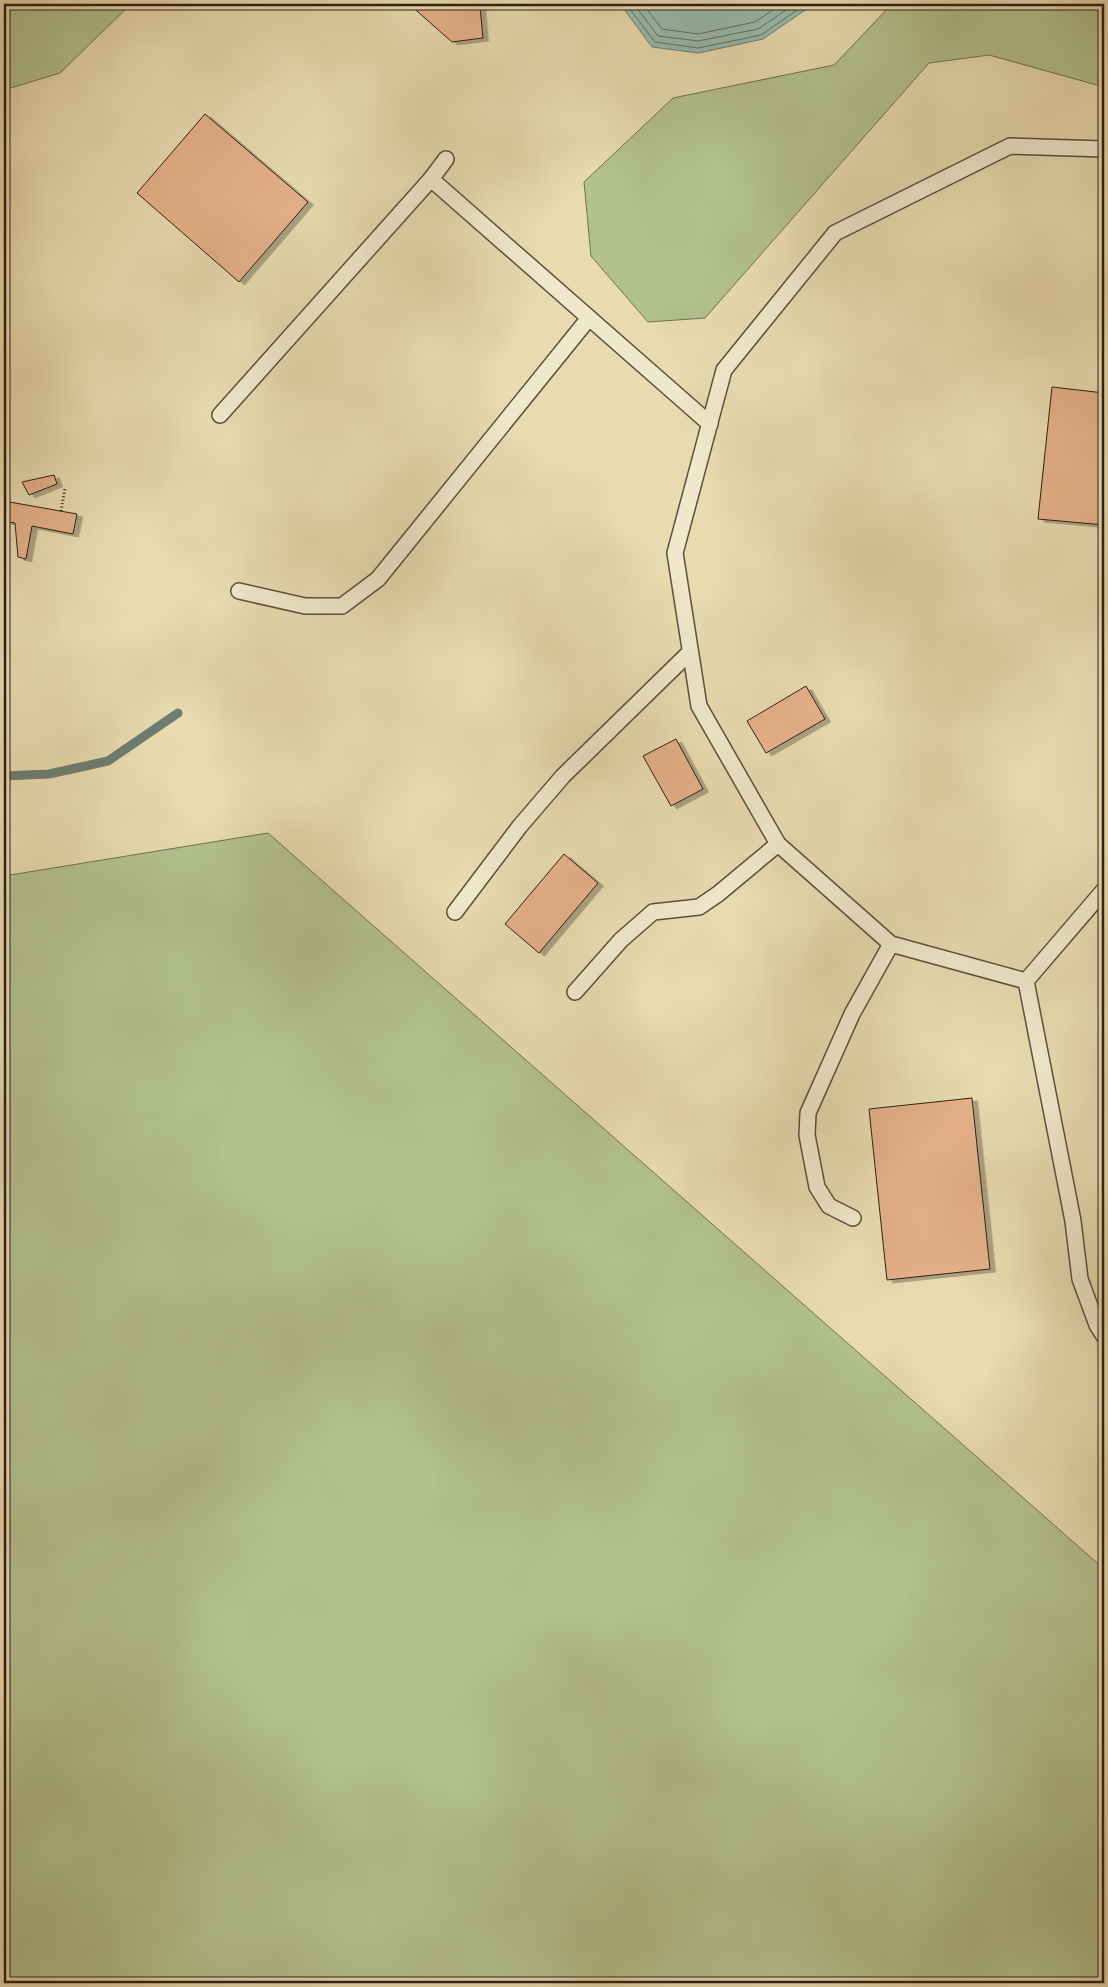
<svg xmlns="http://www.w3.org/2000/svg" width="1108" height="1987" viewBox="0 0 1108 1987" font-family="'IM FELL Great Primer',serif">
  <defs>
    <filter id="shadow"><feDropShadow dx="5.5" dy="3" stdDeviation="0" flood-color="#0004"/></filter>
  </defs>
  <rect width="100%" height="100%" fill="#e8dbb0"/>
  <filter id="stains"><feTurbulence type="fractalNoise" baseFrequency=".004" numOctaves="4"/><feColorMatrix values="0 0 0 0 .2 0 0 0 0 .09 0 0 0 0 .02 0 0 0 .5 -.17"/></filter>
  <radialGradient id="worn" r=".72"><stop offset=".6" stop-color="#630" stop-opacity="0"/><stop offset="1" stop-color="#630" stop-opacity=".3"/></radialGradient>
  <!-- green -->
  <g fill="#b2c18e" stroke="#707052">
    <polygon points="4,4 131,4 60,73 4,90"/>
    <polygon points="892,4 1104,4 1104,87 989,55 929,63 705,318 648,322 591,256 584,182 673,98 834,65"/>
    <polygon points="268,833 1104,1569 1104,1983 4,1983 4,876"/>
  </g>
  <!-- water -->
  <polygon fill="#97bbad" stroke="#6d7d71" points="620,4 814,4 763,39 699,53 652,47"/>
  <g fill="none" stroke-linecap="round" stroke-linejoin="round">
    <!-- shore -->
    <g stroke="#626d62" stroke-width="1">
      <polyline points="626,4 655,42 698,48 761,35 806,4"/>
      <polyline points="634,4 658,36 698,41 758,29 795,4"/>
      <polyline points="643,4 662,29 698,34 755,22 782,4"/>
    </g>
    <!-- stream -->
    <polyline stroke="#6d7d71" stroke-width="9" points="4,776 49,774 108,761 178,713"/>
  </g>
  <!-- building -->
  <g fill="#e5b18a" stroke="#2d1f17" filter="url(#shadow)">
    <polygon points="409,4 476,4 480,7 483,38 452,42"/>
    <polygon points="205,114 308,202 239,282 137,193"/>
    <polygon points="1052,387 1104,393 1104,525 1038,519"/>
    <polygon points="54,475 57,484 29,495 22,482"/>
    <polygon points="4,501 77,514 73,534 32,526 26,559 18,557 15,523 4,521"/>
    <polygon points="806,686 825,719 766,753 747,721"/>
    <polygon points="676,739 703,789 671,806 643,756"/>
    <polygon points="564,854 598,883 539,953 505,924"/>
    <polygon points="972,1098 990,1269 887,1280 869,1109"/>
  </g>
  <g fill="none" stroke-linecap="round" stroke-linejoin="round">
    <!-- service casing -->
    <g stroke="#5c4e3d" stroke-width="18">
      <g id="service">
        <polyline points="431,179 710,424"/>
        <polyline points="220,415 431,179 446,159"/>
        <polyline points="239,591 305,606 342,606 378,579 589,318"/>
        <polyline points="455,912 520,826 563,776 690,652"/>
        <polyline points="1026,981 891,944 778,844 699,706 675,553 724,370 835,233 1010,146 1104,149"/>
        <polyline points="1026,981 1073,1221 1080,1279 1097,1325 1104,1336"/>
        <polyline points="1026,981 1104,890"/>
        <polyline points="575,992 621,940 653,912 699,907 718,894 778,844"/>
        <polyline points="853,1218 829,1206 817,1187 807,1135 808,1113 852,1014 891,944"/>
      </g>
    </g>
    <!-- path -->
    <polyline stroke="#2d1f17" stroke-width="3" stroke-dasharray="1 2.5" stroke-linecap="butt" points="61,511 65,488"/>
    <!-- service -->
    <use href="#service" stroke="#f0e8cc" stroke-width="15"/>
  </g>
  <!-- margin -->
  <rect width="1108" height="1987" fill="none" stroke="#e8dbb0" stroke-width="20"/>
  <rect x="5" y="5" width="1098" height="1977" fill="none" stroke="#2d1f17" stroke-width="2.5"/>
  <rect x="10" y="10" width="1088" height="1967" fill="none" stroke="#2d1f17"/>
  <rect width="100%" height="100%" filter="url(#stains)"/>
  <rect width="100%" height="100%" fill="url(#worn)"/>
</svg>
